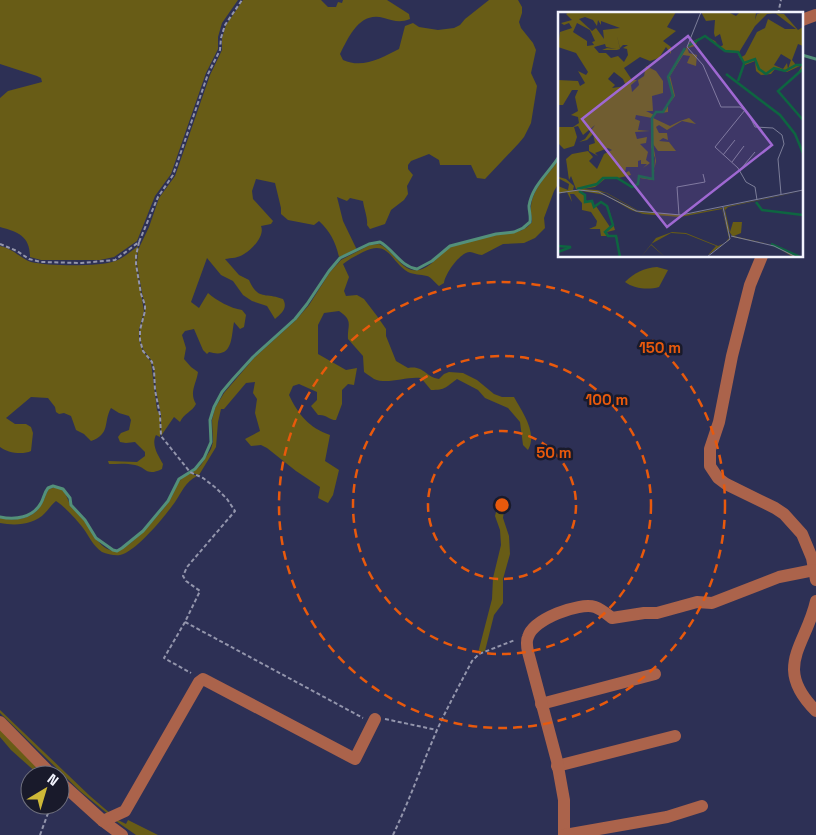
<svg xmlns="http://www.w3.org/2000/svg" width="816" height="835" viewBox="0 0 816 835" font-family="'Space Grotesk',sans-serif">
  <rect width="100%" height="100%" fill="#2d3055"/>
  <!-- green -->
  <g fill="#685c16">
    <path d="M0 0H238L222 23 218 37V49L206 73 171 174 155 196 137 241 114 257 100 260H41L30 257C30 236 18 232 0 227V98L8 91 42 82 41 78 37 76 0 64Z"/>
    <path d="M243 0H321L328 7H336L338 2 342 3 343 0H387L409 14 410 19C400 23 394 21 384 18 360 11 349 36 340 54L343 60C363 69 381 58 399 49L405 26 413 23 419 27 438 30 454 28 460 25 465 19 489 0H518L522 7V13L519 22 521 28 533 43 536 50 531 73 537 86 531 123 524 137 519 143 485 179 477 178 471 165H440L439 160 429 154 411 161 408 165V169L413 175 407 186 408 194 404 200 391 210 385 224 370 229 367 225C368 218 364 209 363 201L350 198 347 201 337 197 343 221 357 250 339 257C336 243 330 231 319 221L314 225 288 220 281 214V208L275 183 256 179 252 191 253 199 273 221 271 224 261 226C265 235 253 249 244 254 239 258 231 258 225 259L239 275 249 280C258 301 266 292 283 299 288 308 282 313 275 319L267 306 252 301 243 295 233 281 221 275 207 258 191 302 199 308 208 293C217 301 230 308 242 310L246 315 244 327 240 329 234 322C231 338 233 359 209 352L207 354 203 350 194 329 185 331 182 335 186 348 184 359 191 367 198 372C196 385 189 392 196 404 192 412 184 413 180 422L174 417 161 436V415L156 390 154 370 152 361 144 351 140 340V330L145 311V305L142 293 137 264 138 250 149 227 159 198 175 176 210 75 222 50V38L226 25Z"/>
    <path d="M560 158V181L554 191 544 218 545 228 535 238 524 243 503 244 482 255C478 255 473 252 470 252 460 252 445 274 444 283L439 286C435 283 431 277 427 276 420 274 414 275 408 272 390 261 389 239 363 252 356 256 349 259 343 264L349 277 344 291 346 296 357 295 364 299 377 316 386 329V336L396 361 408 368C424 365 425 377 439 379L444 374 449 372 463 373 477 380 494 394 502 397H514C522 412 538 433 528 450L523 445 520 422 508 408 485 398 478 390 457 379C446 387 446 390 431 390L421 378C406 376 388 385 374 379 371 377 367 374 364 372L363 356 348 339C347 325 354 321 339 311L324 313 318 325V354L346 370 357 368 354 385 348 384 342 390V404L336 420C329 420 326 414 318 415L311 406 317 400V392L299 384 293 386 289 395C298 414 309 428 330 435L325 461 339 470 333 495 328 503 318 498 320 487 296 471 267 448 261 445 251 446 245 439 260 431 255 413 257 399 253 393 255 382 246 383 224 409H221L218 422 216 447 199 475 192 473 201 465 211 449 213 442 212 420 215 408 224 393 254 358 296 320 309 305 330 272 341 260 370 245 379 244C391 249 401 268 412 270 429 273 439 253 451 247 463 241 483 238 496 235 509 233 523 234 532 222 532 217 530 211 531 206 533 187 550 173 560 158Z"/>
    <path d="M0 246C12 248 20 258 31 262 47 266 100 267 115 261 124 258 131 251 138 246L136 264 144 311 139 330V340L143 351 151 362 157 410 160 415V437L156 435C151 445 158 455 163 464L162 469C146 477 146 467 135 465 126 463 117 464 109 464L108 461 137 462 145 456V452L135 442 126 443 120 442 118 437 121 433 129 430 131 420 129 416 119 413 111 408C103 422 111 434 91 441L84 434 76 430 71 416 64 413 59 414 56 412 55 407 48 398 31 397 6 418 15 424H26L31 427 33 433 31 451C23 455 7 453 0 447Z"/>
    <path d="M657 267 668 270 659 287C649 290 634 289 625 282 634 273 644 268 657 267Z"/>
    <path d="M190 473 197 476C185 482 182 492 175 502 166 515 136 552 120 555 115 556 107 554 102 552 93 546 89 536 83 528 77 520 64 506 56 501 51 505 49 509 45 513 34 525 15 526 0 523V518C14 521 31 520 40 507 44 502 45 495 49 489 66 483 66 499 72 507 76 513 82 516 85 522 93 532 99 549 114 551 127 553 160 514 168 503 177 491 174 481 190 473Z"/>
    <polygon points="499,500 504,501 505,503 503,518 509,536 510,554 503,579 503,603 494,615 485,651 478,653 492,599 493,578 501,545 500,530 495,516"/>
    <polygon points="0,710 90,796 111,814 108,814 80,791 0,713"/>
    <polygon points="0,728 48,775 39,775 11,750 0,737"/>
    <polygon points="118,820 126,824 128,820 158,835 136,835 116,821"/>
  </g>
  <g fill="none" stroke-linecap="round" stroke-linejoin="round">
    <!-- stream -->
    <g stroke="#53907a" stroke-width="3">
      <polyline points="802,55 816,59"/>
      <polyline points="560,133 560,142"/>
      <path d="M0 517C15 520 33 518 41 503 44 498 44 493 48 488L53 486 63 489 70 498 71 505 85 520 96 538 113 550 117 551 122 548 143 531 168 501 179 479 195 469 204 458 211 442 210 420 214 407 222 392 233 379 253 357 295 319 307 304 329 271 340 258 369 244 380 242C393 249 401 267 417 269L432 261 450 246 496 234 514 232 523 228 530 222C531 216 529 211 529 206 532 185 550 172 560 155"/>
    </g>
    <!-- path -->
    <g stroke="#9395ac" stroke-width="2" stroke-dasharray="4 2.5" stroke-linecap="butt">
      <polyline points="778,14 781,0"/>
      <polyline points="139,242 136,256 136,264 141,294 145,305 145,311 140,330 140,340 143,351 152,362 154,370 155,390 160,415 161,436 190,472 203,478 216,488 227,499 235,511 187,567 183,576 186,581 200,591 185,622 363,718"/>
      <polyline points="0,244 17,251 29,259 41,262 81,263 115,260 139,242 158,197 173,175 208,74 220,50 221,38 225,25 242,0"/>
      <polyline points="185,622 164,658 191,673"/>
      <polyline points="385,719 437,730"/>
      <polyline points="40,835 51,805"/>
      <path d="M393 835C409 801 422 765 437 730 448 706 460 684 472 661L479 654 515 640"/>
    </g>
    <!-- minor -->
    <g stroke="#ab634b" stroke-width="12">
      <polyline points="802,20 816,15"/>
      <polyline points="762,256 750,285 732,356 719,422 710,449 710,466 718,478 726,484 775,508 784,514 802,534 812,558 816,580"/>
      <path d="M816 601C806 646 772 667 816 711"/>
      <polyline points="541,704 655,674"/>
      <polyline points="0,722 52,775"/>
      <polyline points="557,766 675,736"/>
      <polyline points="60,782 103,821 122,835"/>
      <polyline points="103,821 125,811 199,682 203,679 355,759 375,719"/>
      <path d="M564 835V800L557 761 528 652C527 647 526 641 528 637 533 619 579 602 595 607 601 609 607 614 612 618L644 613H657L697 602 712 603 779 577 814 570"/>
      <polyline points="565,835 667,817 702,806"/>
    </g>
  </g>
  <!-- distance rings -->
  <g fill="none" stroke="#e8590c" stroke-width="2.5" stroke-dasharray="9 6">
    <circle cx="502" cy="505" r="74"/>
    <circle cx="502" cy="505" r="149"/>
    <circle cx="502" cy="505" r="223"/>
  </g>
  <!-- overview -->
  <g transform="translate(558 12)">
    <rect width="245" height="245" fill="#2d3055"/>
    <path d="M11 0H118L109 15 118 19 105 29 113 35V42L108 35 101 46 92 49 82 45 66 56 74 68H79L73 73 74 80 81 73 80 68 86 64 88 54 98 59 105 69V81L94 84 95 99H88L96 103 98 100H104L115 83 110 65 129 35 131 41 139 43 138 54 129 51 132 44 125 43 112 64 117 84 110 93V100L103 101H98L95 106 112 114 122 109 131 106 138 112 124 109 109 118 101 113 98 115 101 121H109L110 128 105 126 101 129 111 130 118 139H100L95 132 98 149 94 168 82 166 79 173 74 176 60 167 48 166 37 175 25 177 39 178 49 181 79 198 120 202 78 198 48 181 18 177 13 164 11 168 8 147 14 142 30 139 35 145 31 149 39 157 46 142 54 138 50 136 37 141 40 144 31 139V133L37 131 35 122 29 128 21 130 27 127 37 113 25 123 20 114 16 115 19 125 16 134 6 137 0 131V115H15L21 111 20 105 13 103 20 99 17 85 20 78H14L5 93H0V68L20 69 22 74 27 71 20 59 28 63 30 60 18 41 0 35 2 20 14 16 11 11 6 13 3 11 14 8 8 2ZM27 5 35 8 39 14 40 8 43 13V9L62 16 45 18 46 27 38 16 34 19 21 7ZM19 11 32 18 37 29 34 30 36 33 29 34V29L15 20ZM59 24 62 36 65 33H70L65 36 69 37 70 43 66 50 60 44 53 46 48 41H41L36 35 47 32 48 35 58 37 49 36 44 38H59L62 37ZM56 60 65 67 68 74 54 76 57 73 50 67ZM78 103 94 106 93 135 97 146 96 162 94 167 81 165 80 172 74 175 60 166 73 163 71 159 67 161 68 155H80V149L83 148V152H89L85 156 92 151 88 148 90 140 82 132 88 131 89 125 79 127 77 120 92 119 80 118 82 109 77 107ZM143 0H170L178 4 182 0 195 1H198L197 8 199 2 206 0 226 2 240 18 245 15V34L240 32 234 48 238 53H244L245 57 239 63 244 53 229 60 217 57 213 62 203 63 198 59 197 49 187 53 180 41 167 40 147 24 141 26 137 34 130 36V32L141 26 146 24H147L157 29 162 35 165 33 162 22 157 25 156 21 157 8 148 9ZM217 1 238 17H227L210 7 207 16 199 20 187 43 182 46 180 42 197 14 209 2ZM223 42 233 48 230 57 229 51 225 57 216 53ZM0 147 1 165 8 167 16 174 15 178H26L39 180 46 182 81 200 125 203 164 196 169 215 166 195 245 179 170 195 167 198 172 220 175 210H184L183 221 176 224 215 233 242 245H235L215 233 175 225 169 216 172 224 171 228 150 243 158 234 128 222 113 221 93 232 107 245 93 233 83 245 98 226 114 220 128 221 160 234 167 231 171 226 164 197 122 205 85 202 73 198 47 183 24 179 29 190 33 188 36 194 43 190 50 194 57 218 49 220 51 224H59L61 236 58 224H43L42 217H31L38 214 39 209 33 200 24 198V191L16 182H12L14 190 9 180 0 182V174L10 178 11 172 0 166ZM44 190 49 194 55 212 52 215 38 194Z" fill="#685c16" fill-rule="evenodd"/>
    <path fill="none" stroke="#0e6541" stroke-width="2.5" d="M130 34 147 24 167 39 180 40 186 51 197 47 201 57 208 62 216 56 227 59 238 53H245M245 57 220 79 245 108M168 62 222 103 237 122 245 141M180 69 186 52M19 177 39 172 45 166H59L74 175 80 172 81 164 95 167 94 106 98 100H105L115 84 110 65 127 36M21 179 27 183V190L34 189 36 195 43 190 49 194 55 213 47 220 50 224H58L62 245M198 190 204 198 245 203M213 232 242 245M0 234 13 235 0 240"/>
    <path fill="none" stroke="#7c7e99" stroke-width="1" d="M143 0 129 35 145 53 163 95H182L190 101 197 115 215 116 224 123 226 132 220 147 223 182M187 98 157 135 180 156 188 170 197 175 199 188M165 143 177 128M174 150 186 134M182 158 197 140M0 181 21 178 41 180 78 199 123 203 245 178M121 203 119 175 147 170 145 162M173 224 216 234 238 245M149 245 172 227 165 195"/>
    <path fill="#9f68d2" fill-opacity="0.15" stroke="#9f68d2" stroke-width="2.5" d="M130 24 214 133 109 215 24 107Z"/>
    <rect width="245" height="245" fill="none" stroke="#f3f4fe" stroke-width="2.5"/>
  </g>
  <circle cx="502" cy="505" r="8" fill="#e8590c" stroke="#191a2b" stroke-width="2.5"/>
  <g font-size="15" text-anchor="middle" font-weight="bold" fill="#e8590c" stroke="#191a2b" stroke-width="5" stroke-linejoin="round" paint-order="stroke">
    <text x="660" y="353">150 m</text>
    <text x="607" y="405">100 m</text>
    <text x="554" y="458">50 m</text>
  </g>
  <!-- north arrow -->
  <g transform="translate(45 790) rotate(38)"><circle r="24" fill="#191a2b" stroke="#70717f"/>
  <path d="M0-4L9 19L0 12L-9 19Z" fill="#ceb837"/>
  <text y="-8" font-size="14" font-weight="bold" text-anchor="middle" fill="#f3f4fe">N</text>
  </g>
</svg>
